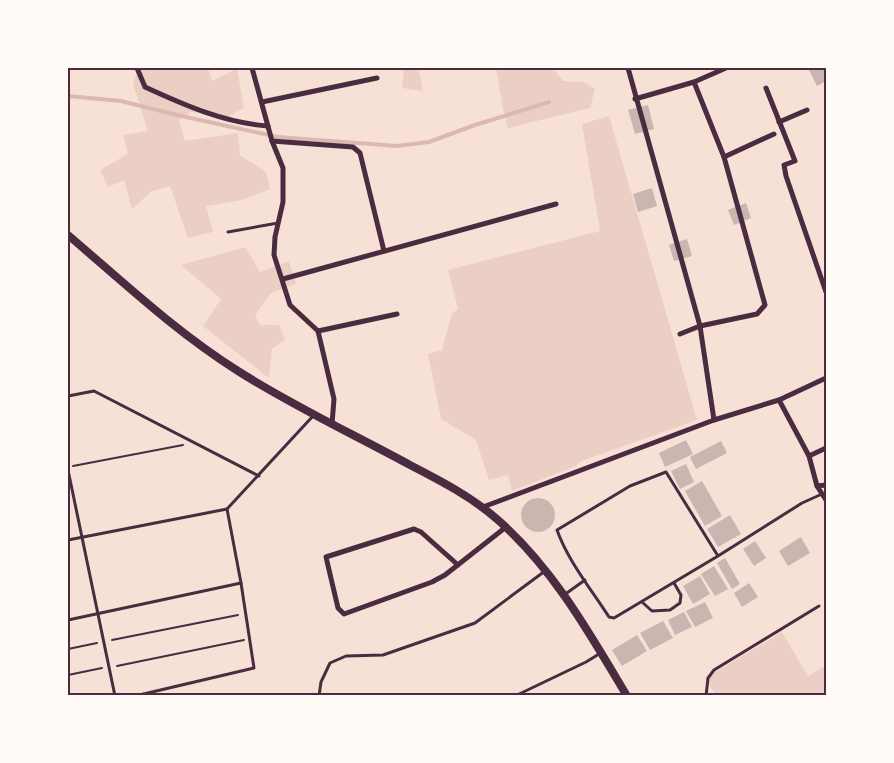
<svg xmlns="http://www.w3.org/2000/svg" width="894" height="763" viewBox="0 0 894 763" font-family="Poppins,sans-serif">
  <rect width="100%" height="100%" fill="#f7e1d7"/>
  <!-- green -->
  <g fill="#ebcfc5">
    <polygon points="139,68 208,68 212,81 237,69 244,108 227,117 191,112 179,120 185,141 238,133 240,155 266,172 270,189 242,200 206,206 213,232 188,238 170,186 152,191 132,209 124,180 108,187 100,170 128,154 123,135 148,131 133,84"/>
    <polygon points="404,68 425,68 419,71 423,91 402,88"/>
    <polygon points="496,68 553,68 563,81 584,82 595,89 590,108 508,128 503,109"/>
    <polygon points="609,116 697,420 579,462 576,466 512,491 508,475 489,480 476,440 441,419 428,354 442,350 452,313 458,309 448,270 600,231 582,124"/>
    <polygon points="245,247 260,272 289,261 296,284 271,293 255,315 260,325 279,325 285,340 272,349 269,378 203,326 221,299 181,265"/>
    <polygon points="782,632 808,676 826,665 826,695 716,695 705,678"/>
  </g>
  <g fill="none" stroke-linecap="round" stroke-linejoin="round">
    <!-- stream -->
    <polyline stroke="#dcb8b0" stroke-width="4" points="68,96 121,101 177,115 278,137 397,146 429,142 475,125 549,102"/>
  </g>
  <!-- building -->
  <g fill="#ccb4b1">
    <polygon points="814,68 825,68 826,70 826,81 817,86 809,70"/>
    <polygon points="648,105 654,129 635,134 628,110"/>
    <polygon points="652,188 657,206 638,212 633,194"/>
    <polygon points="746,203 751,218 734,225 728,210"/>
    <polygon points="687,239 692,256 674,261 669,245"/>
    <polygon points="686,440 693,454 665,467 659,453"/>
    <polygon points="721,441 727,453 696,469 690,457"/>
    <polygon points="686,464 694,482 680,489 671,471"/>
    <polygon points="702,481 722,516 705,526 685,491"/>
    <circle cx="538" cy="515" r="17"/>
    <polygon points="730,515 741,534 718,547 707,529"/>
    <polygon points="801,537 810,553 788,566 779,551"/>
    <polygon points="755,541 766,558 754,566 743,549"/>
    <polygon points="725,558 740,584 732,589 717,563"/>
    <polygon points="714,566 728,589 715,596 701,574"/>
    <polygon points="700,576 710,594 693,604 683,586"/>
    <polygon points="749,583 758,597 742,607 734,593"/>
    <polygon points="705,602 713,618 695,627 686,611"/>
    <polygon points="684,612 692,627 675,635 668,620"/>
    <polygon points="663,621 673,638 650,650 640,633"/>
    <polygon points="637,635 647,651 622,666 612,650"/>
  </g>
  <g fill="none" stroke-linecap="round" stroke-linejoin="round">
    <!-- path -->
    <g stroke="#4a2c40" stroke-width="2">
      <polyline points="73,466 183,445"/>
      <polyline points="112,640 238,615"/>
      <polyline points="68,649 97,643"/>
      <polyline points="117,666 244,640"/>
      <polyline points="68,675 102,668"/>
    </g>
    <!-- service -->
    <g stroke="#4a2c40" stroke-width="3">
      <polyline points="228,232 278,223"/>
      <polyline points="68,396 94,391 259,476"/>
      <polyline points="68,470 115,696"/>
      <polyline points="68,540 227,509"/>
      <path d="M718 556 666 472 630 486 557 530C568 561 591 589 609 617L614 618 718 556 802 503 822 494"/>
      <polyline points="564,595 585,580"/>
      <polyline points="642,602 652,611 670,610 680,603 681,595 674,583"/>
      <polyline points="68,620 241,583"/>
      <polyline points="135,696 254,668 241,583 227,509 313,416"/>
      <polyline points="319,696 321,682 330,663 346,656 383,655 475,623 545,571"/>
      <polyline points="515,696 586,662 599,654"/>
      <polyline points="706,696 708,678 714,670 819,606"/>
    </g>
    <!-- minor -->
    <g stroke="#4a2c40" stroke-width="5">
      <path d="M137 68 145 87C184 105 225 123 268 126"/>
      <polyline points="252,68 272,141 283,168 283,202 275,237 274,255 290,305 318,331 334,399 332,424"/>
      <polyline points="628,68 700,326 714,420"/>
      <polyline points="766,88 795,161 784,165 786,176 826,292"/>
      <polyline points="635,99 694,82 726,68"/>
      <polyline points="262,102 377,78"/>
      <polyline points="779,122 807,110"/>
      <polyline points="272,141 353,147 360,153 384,251"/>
      <polyline points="724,157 774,134"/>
      <polyline points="283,279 556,204"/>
      <polyline points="318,331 397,314"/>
      <polyline points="680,334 700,326 757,314 765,305 724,157 694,82"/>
      <polyline points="779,400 809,456 817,486 826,500"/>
      <polyline points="809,456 826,448"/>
      <polyline points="817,486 826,485"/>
      <polyline points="483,507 714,420 779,400 826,378"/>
      <polyline points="458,565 421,532 414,529 326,557 338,608 344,614 432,582 445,575 506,527"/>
    </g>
    <!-- secondary -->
    <path stroke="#4a2c40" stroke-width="8" d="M68 235C123 282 176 332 238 371 293 406 353 434 410 465 441 481 472 497 498 520 553 568 590 634 627 696"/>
  </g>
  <!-- border -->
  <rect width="894" height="763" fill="none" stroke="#fffaf5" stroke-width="138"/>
  <rect x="69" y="69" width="756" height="625" fill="none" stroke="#4a2c40" stroke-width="2"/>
</svg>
